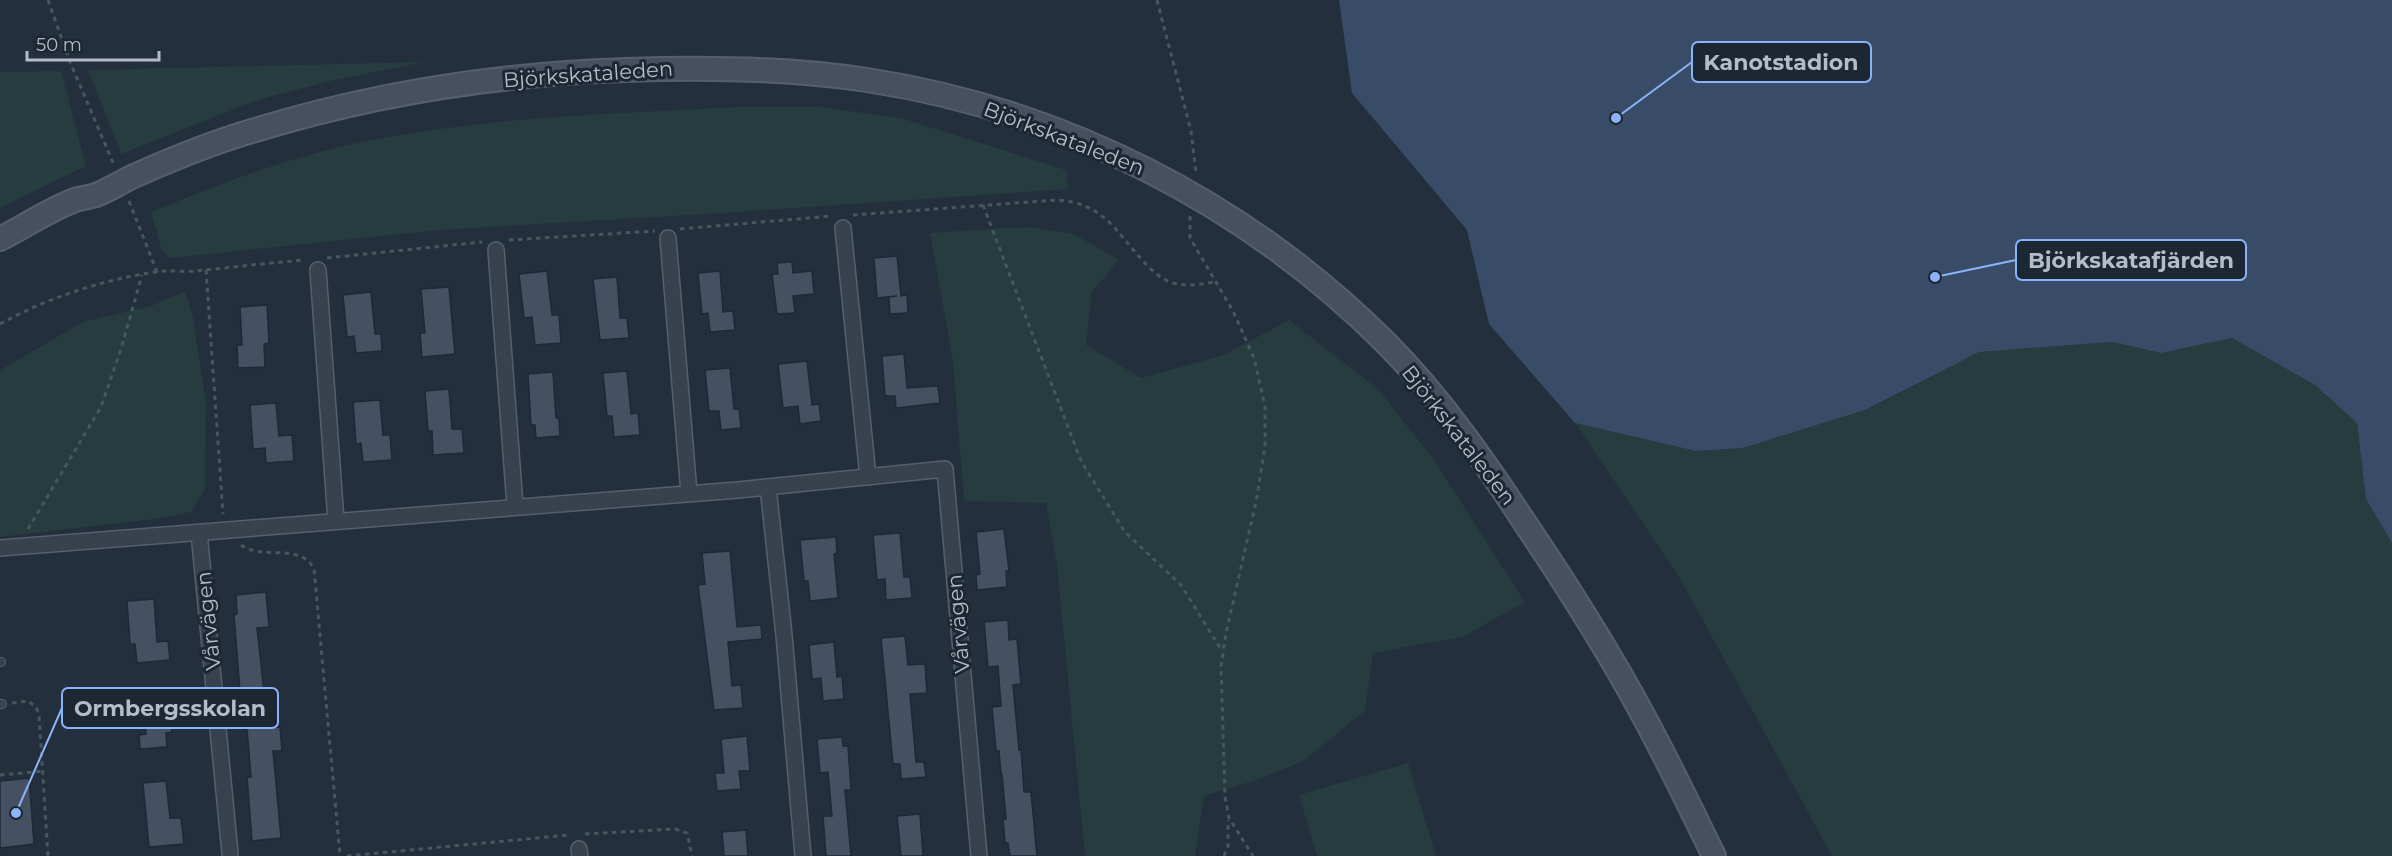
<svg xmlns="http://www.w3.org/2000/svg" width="2392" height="856" viewBox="0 0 2392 856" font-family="Montserrat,sans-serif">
  <rect width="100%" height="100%" fill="#242f3e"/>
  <!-- green -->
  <g fill="#263c3f">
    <polygon points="425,62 334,80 258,100 121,154 88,70"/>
    <polygon points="61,71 86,166 0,208 0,72"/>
    <path d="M737 107H819L901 118 1066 170 1068 189 722 213 439 230 170 258 162 251 151 212C217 185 283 159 353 144 479 117 608 114 737 107Z"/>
    <polygon points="1026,227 1074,234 1119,260 1092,292 1086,345 1141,378 1224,355 1289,320 1379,390 1434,460 1525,602 1462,637 1373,653 1365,711 1303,761 1260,779 1204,796 1195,856 1085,856 1057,565 1046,503 964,501 953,361 930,233"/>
    <polygon points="185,291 193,317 206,404 205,489 191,512 154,519 0,537 0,370 83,322 151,306"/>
    <polygon points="2232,338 2315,385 2357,423 2366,499 2392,543 2392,856 1832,856 1678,575 1575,423 1696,451 1743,448 1865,410 1978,352 2112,342 2161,353"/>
    <polygon points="1408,763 1436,856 1317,856 1299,795"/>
  </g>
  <!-- water -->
  <polygon fill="#394c67" points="1339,0 2392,0 2392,543 2366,499 2357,423 2315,385 2232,338 2161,353 2112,342 1979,352 1865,410 1743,448 1696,451 1575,423 1489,324 1467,230 1352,93"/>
  <!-- building -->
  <g fill="#455162" stroke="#1f2835" stroke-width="1.5">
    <polygon points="897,256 901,296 907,295 908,313 890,314 889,297 897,296 877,298 874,258"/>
    <polygon points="792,262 793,273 812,271 814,294 793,296 795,313 777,314 772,274 778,274 777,263"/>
    <polygon points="547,271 552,315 559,315 561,343 535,345 532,317 524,318 519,274"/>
    <polygon points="720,271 723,312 733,311 735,330 710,332 708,313 702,314 698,273"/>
    <polygon points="617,277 620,318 627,318 629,338 600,340 593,279"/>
    <polygon points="449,287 455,354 422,357 420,333 425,333 421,289"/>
    <polygon points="371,292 375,334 381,334 382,351 356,353 354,336 347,337 343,295"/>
    <polygon points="267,305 269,343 264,344 265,367 238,368 237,345 242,345 240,307"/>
    <polygon points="904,354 907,388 938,386 940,403 896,408 895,396 885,396 882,356"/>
    <polygon points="807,361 812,405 819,404 821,421 800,424 798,406 783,408 778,364"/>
    <polygon points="730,368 734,409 739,409 741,428 721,430 719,411 709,411 705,370"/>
    <polygon points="627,371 631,414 638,413 640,435 614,437 612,416 607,416 603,373"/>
    <polygon points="553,372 556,418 559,418 560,436 536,438 535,425 531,425 528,374"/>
    <polygon points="449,389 452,429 462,429 464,453 433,455 432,431 428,431 425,391"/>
    <polygon points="380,400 383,435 390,435 392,460 363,462 361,443 356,444 353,402"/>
    <polygon points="276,403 279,436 292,435 294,461 266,463 265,448 253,449 250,405"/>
    <polygon points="1004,529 1009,571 1006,571 1007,587 977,590 976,575 980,574 976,532"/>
    <polygon points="900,533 904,577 910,577 912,598 886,600 885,579 877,580 873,535"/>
    <polygon points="836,537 837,553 834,554 838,598 810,601 808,581 804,581 800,540"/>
    <polygon points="730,551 737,627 761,625 762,639 728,642 732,686 741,685 743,708 714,710 698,585 705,584 702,553"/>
    <polygon points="266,592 269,627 257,628 268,728 280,727 282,751 273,751 281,838 252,841 247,777 251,777 247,729 243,730 234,615 237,614 236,595"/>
    <polygon points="154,599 157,642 168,641 170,660 137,663 135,644 130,644 127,601"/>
    <polygon points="1008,620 1009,640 1017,639 1021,684 1013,685 1019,750 1021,749 1024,792 1031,792 1037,856 1010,856 1008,843 1005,843 1003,819 1006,819 1002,774 1001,774 999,751 996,751 992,707 1001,706 998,666 988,667 984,622"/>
    <polygon points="905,636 908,665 925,664 927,693 910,694 916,762 924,762 926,777 901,779 900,764 893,764 881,638"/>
    <polygon points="834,642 837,677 842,676 844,699 823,701 821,678 812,679 809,645"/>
    <polygon points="168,689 172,732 166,733 167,747 140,749 139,735 146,734 142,691"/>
    <polygon points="747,736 750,771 739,771 741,789 717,791 715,773 724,773 721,739"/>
    <polygon points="842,737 843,746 848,746 851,790 845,790 851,856 826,856 823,816 832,816 828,772 820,773 817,739"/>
    <polygon points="29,778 34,844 0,848 0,781"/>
    <polygon points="166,781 170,818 181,818 184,844 149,847 143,783"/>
    <polygon points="920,814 923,856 901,856 897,816"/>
    <polygon points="746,830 748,856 724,856 722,832"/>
  </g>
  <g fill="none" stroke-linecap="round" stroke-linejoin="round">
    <!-- lane casing -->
    <g stroke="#565f6c" stroke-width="10">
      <g id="lane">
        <polyline points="0,662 1,662"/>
        <polyline points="0,704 2,704"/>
      </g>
    </g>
    <!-- street casing -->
    <g stroke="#565f6c" stroke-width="18">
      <g id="street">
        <polyline points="843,228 868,477"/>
        <polyline points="668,238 689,493"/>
        <polyline points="496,250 515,506"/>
        <polyline points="318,270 336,521"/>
        <polyline points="768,487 784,635 803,856"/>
        <polyline points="199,533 230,853"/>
        <polyline points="0,548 738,490 945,469 979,856"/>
        <polyline points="579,849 580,856"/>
      </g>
    </g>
    <!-- secondary casing -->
    <g stroke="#565f6c" stroke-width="26">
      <path id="secondary" d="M0 239C25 226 49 210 75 200 82 198 89 197 96 195 109 190 121 182 134 176 172 159 211 143 252 131 372 94 500 74 625 70 706 67 788 68 867 80 1063 110 1246 203 1386 343 1440 397 1485 462 1527 526 1568 587 1608 650 1643 715 1668 761 1691 809 1714 856"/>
    </g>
    <!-- path -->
    <g stroke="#44595c" stroke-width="3" stroke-dasharray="4.5 4.5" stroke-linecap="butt">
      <polyline points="48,0 70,62 114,165"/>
      <polyline points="1157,0 1191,131 1196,174"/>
      <polyline points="129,201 157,272"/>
      <polyline points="983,205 1081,461 1125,532 1181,585 1222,651"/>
      <path d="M853 215 1057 200C1104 203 1115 231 1144 262 1152 271 1161 279 1173 283 1187 287 1201 284 1215 282"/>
      <polyline points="1190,216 1190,238 1233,311 1254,358 1265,406 1265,447 1256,502 1226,633 1221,666 1225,797 1229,818 1253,856"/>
      <polyline points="680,229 832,216"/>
      <polyline points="509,240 655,231"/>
      <polyline points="327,258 482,242"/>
      <polyline points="206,270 223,514"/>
      <path d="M0 324C47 298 102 280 155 272 169 270 183 272 196 271 233 267 269 263 305 260"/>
      <polyline points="28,529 101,407 121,349 142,275"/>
      <path d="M241 545C262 561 301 542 314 569L340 856"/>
      <polyline points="12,703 28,701 36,707 39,715 48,856"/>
      <polyline points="0,775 45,771"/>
      <polyline points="585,834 675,829 687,833 692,856"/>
      <polyline points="347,856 569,835"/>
      <polyline points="1224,856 1228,846 1228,820"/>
    </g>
    <!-- lane -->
    <use href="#lane" stroke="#38414e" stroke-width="8"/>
    <!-- street -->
    <use href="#street" stroke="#38414e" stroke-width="15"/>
    <!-- secondary -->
    <use href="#secondary" stroke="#465061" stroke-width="22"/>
  </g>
  <g text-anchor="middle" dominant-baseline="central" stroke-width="6" stroke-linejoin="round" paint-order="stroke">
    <!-- street labels -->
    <g font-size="21" fill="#b4bcc9" stroke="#1d2633">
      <text transform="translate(588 74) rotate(-4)">Björkskataleden</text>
      <text transform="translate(1064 138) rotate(21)">Björkskataleden</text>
      <text transform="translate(1459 435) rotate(52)">Björkskataleden</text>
      <text transform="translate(208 621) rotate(-96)">Vårvägen</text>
      <text transform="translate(958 624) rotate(-95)">Vårvägen</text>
    </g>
  </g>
  <!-- callouts -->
  <path fill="none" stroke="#8ab4f8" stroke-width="2" d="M1616 118L1692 62M1935 277L2016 260M16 813L62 708"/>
  <g fill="#8ab4f8" stroke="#1d2633" stroke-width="2">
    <circle cx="1616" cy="118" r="6"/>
    <circle cx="1935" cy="277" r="6"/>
    <circle cx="16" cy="813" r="6"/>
  </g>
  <g fill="#1d2633" stroke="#8ab4f8" stroke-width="2">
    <rect x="1692" y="42" width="179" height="40" rx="6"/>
    <rect x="2016" y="240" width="230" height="40" rx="6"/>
    <rect x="62" y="688" width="216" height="40" rx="6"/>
  </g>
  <g font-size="22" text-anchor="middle" font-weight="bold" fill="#b4bcc9">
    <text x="1781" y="70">Kanotstadion</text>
    <text x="2131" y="268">Björkskatafjärden</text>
    <text x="170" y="716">Ormbergsskolan</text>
  </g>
  <!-- scale -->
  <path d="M27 51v9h132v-9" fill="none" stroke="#b4bcc9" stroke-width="3"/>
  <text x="36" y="51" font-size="18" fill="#b4bcc9" stroke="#1d2633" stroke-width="4.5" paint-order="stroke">50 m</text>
</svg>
